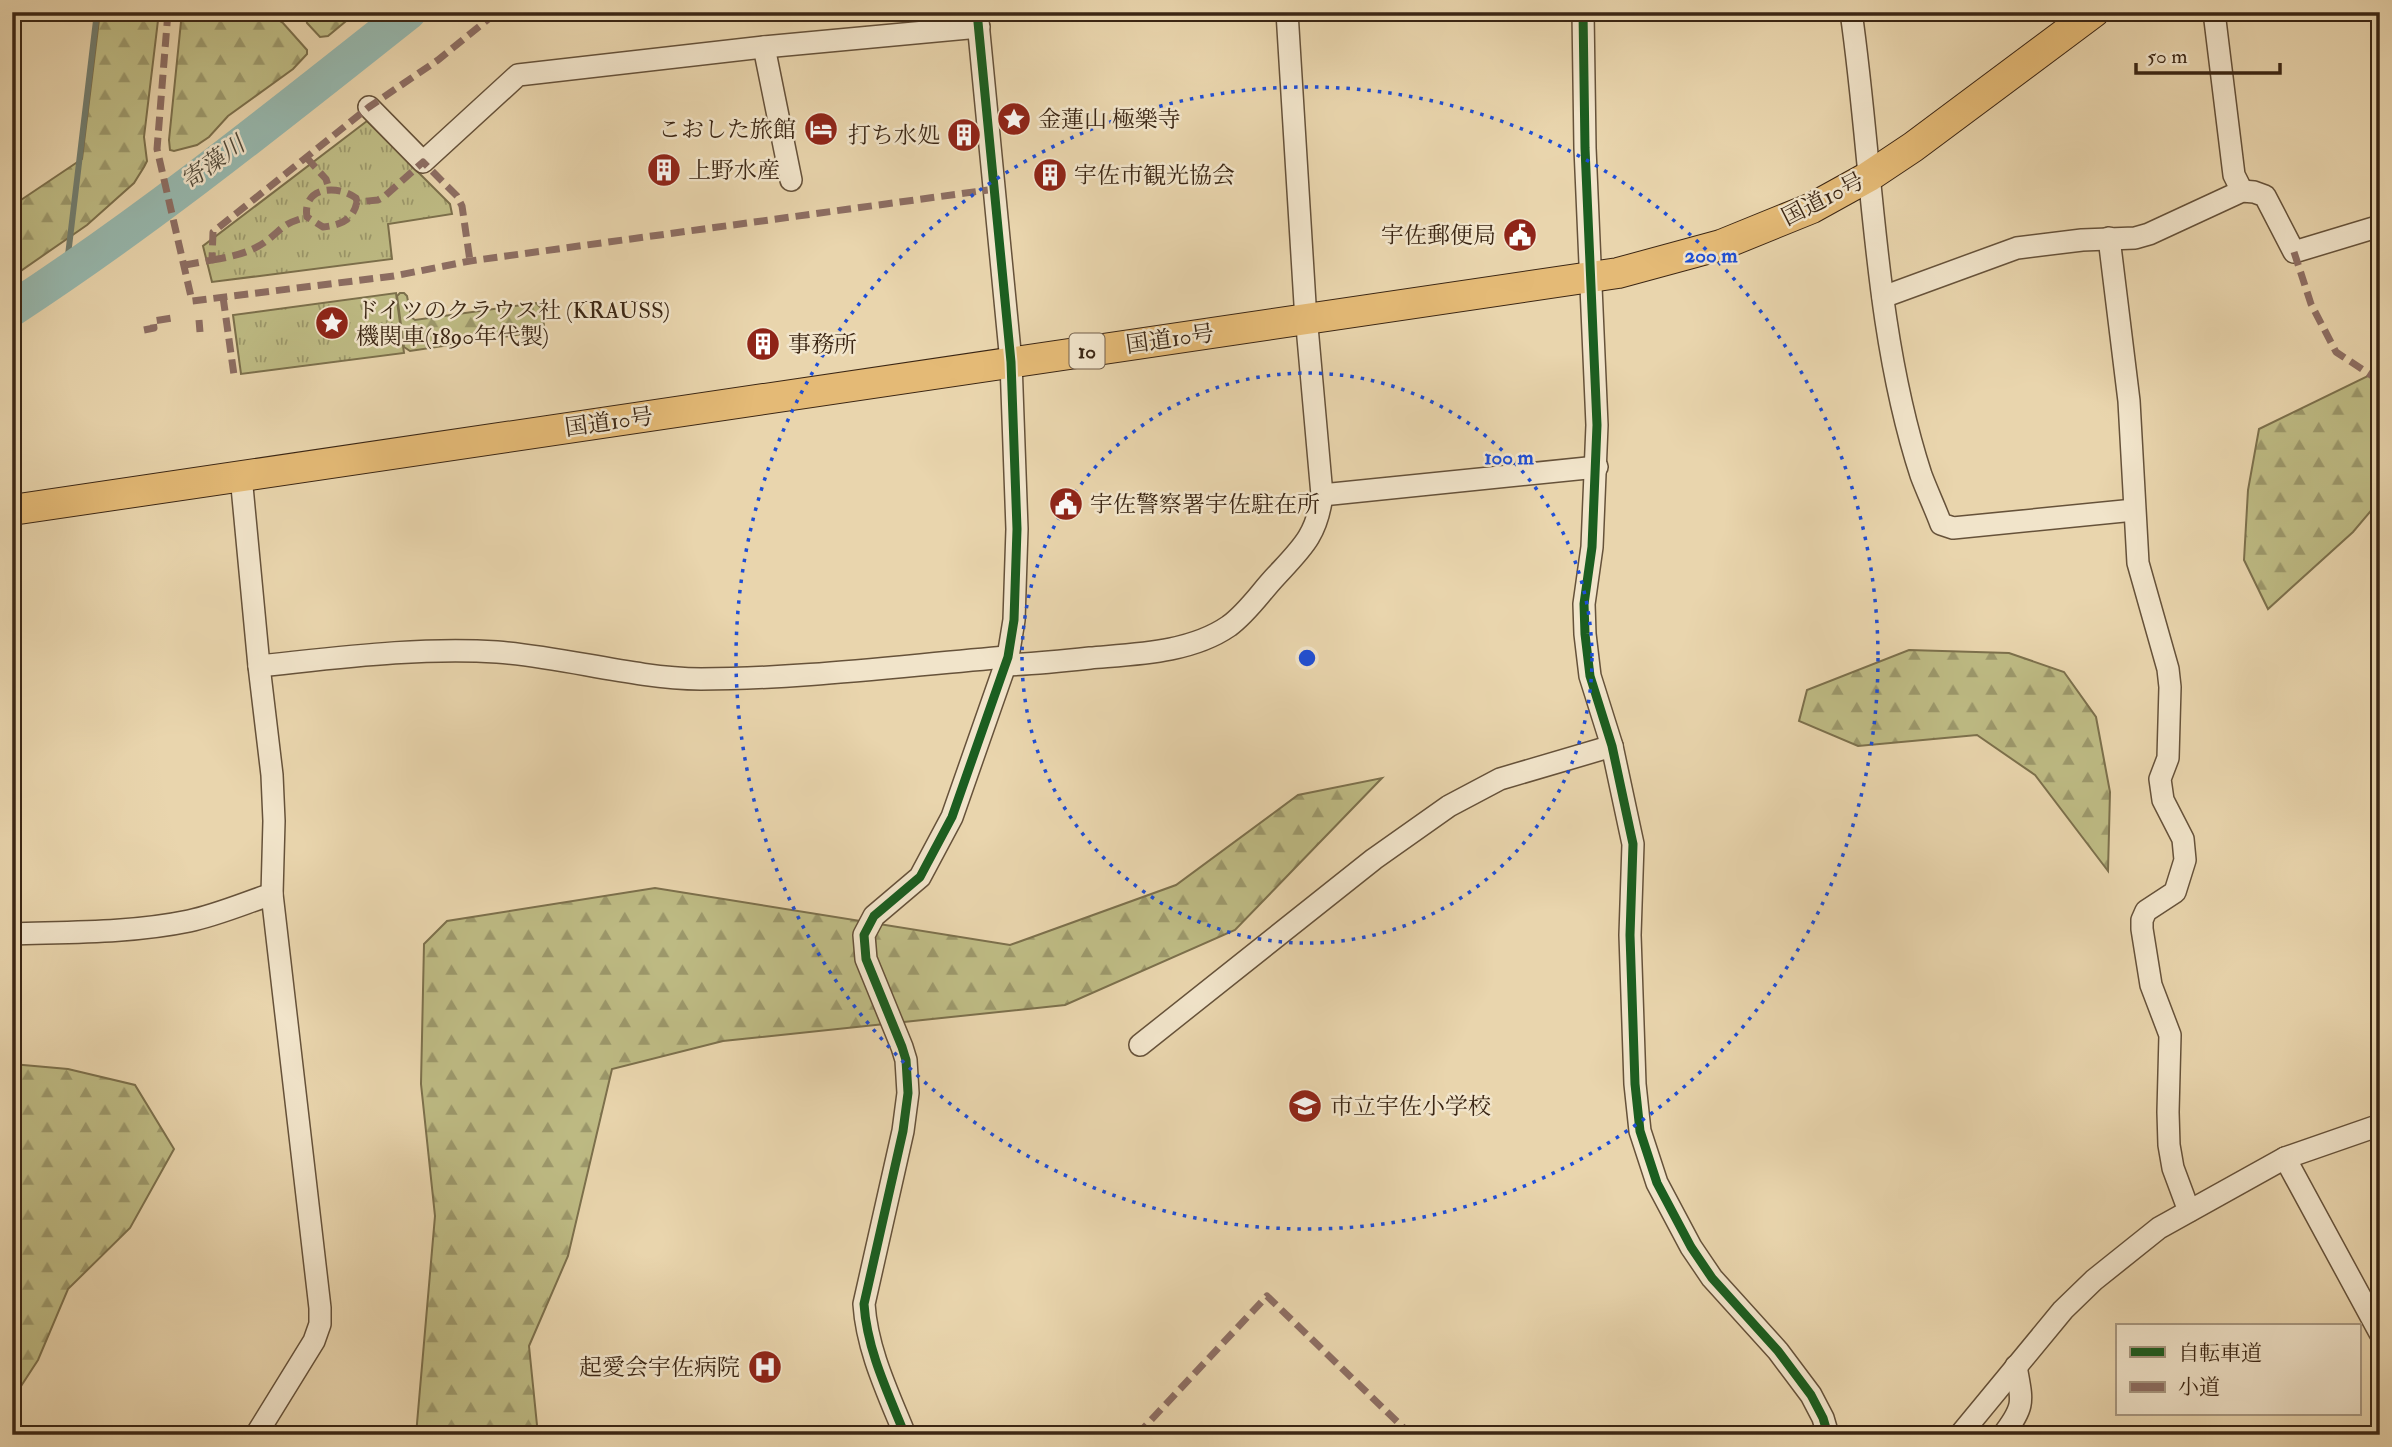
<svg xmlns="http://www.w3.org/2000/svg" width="2392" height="1447" viewBox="0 0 2392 1447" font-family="'IM FELL Double Pica','Noto Serif JP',serif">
  <defs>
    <pattern id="grass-tufts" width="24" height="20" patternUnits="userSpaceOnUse" patternTransform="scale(1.75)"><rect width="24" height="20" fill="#bebb84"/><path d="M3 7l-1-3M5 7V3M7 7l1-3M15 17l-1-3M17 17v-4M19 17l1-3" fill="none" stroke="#9c986b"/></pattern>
    <pattern id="forest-firs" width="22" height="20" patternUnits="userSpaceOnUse" patternTransform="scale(1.75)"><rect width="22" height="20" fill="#bebb84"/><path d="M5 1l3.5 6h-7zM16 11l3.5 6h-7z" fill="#9c986b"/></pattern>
  </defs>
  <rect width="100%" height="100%" fill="#e9d5ad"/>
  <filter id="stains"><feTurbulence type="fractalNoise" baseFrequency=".00286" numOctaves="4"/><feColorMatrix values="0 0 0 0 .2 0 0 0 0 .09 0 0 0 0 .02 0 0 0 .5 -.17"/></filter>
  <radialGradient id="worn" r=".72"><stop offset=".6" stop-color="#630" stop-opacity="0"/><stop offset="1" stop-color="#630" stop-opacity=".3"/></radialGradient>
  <!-- grass -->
  <g fill="url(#grass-tufts)" stroke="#7c704c" stroke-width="2">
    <polygon points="367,121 450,204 452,214 388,224 392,259 212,282 203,246"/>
    <polygon points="396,293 404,353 241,374 233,315"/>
  </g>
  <!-- forest -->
  <g fill="url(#forest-firs)" stroke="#7c704c" stroke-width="2">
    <polygon points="100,12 159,12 144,137 147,161 144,167 134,183 87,225 12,277 12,206 82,159"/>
    <polygon points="182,12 265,12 283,23 307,50 307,54 293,69 228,116 209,137 197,145 174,151 170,150 169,140"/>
    <polygon points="305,12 357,12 328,36 320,37 307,23"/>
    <polygon points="400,293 404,293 407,296 411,317 415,320 536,303 541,308 544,325 536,332 410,351 404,347 397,296"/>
    <polygon points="2380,370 2380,500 2353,532 2268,609 2244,560 2248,490 2259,429"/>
    <polygon points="1909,650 2009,653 2064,672 2096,717 2110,792 2108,871 2035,775 1977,735 1858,746 1799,721 1807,690"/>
    <polygon points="1382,778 1235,930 1065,1005 723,1041 612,1069 568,1256 529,1346 538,1435 416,1435 435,1216 421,1084 424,944 447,921 655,888 1010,945 1176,885 1298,795"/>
    <polygon points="12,1064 68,1069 135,1085 174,1149 130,1228 68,1289 38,1360 12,1400"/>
  </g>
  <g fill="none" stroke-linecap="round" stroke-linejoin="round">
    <!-- stream -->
    <polyline stroke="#727e70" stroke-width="6" points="66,272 97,12"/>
    <!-- river -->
    <path stroke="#97b8ae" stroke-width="35" d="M12 309C150 219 280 114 409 12"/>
    <!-- minor casing -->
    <g stroke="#66523a" stroke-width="24">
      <g id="minor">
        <polyline points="1583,12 1585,148 1597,425 1592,547 1584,604 1585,634 1590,676 1612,746 1633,844 1630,935 1635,1084 1640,1131 1657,1183 1691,1247 1712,1278 1778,1351 1811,1395 1823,1418 1828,1435"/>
        <path d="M1851 12C1873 164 1873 328 1921 475 1927 491 1935 508 1941 524L1953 528 2134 510"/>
        <polyline points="2214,12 2234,175 2242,191"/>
        <polyline points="764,47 791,180"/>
        <polyline points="369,107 423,162 518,75 764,47 979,27"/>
        <polyline points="2109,238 2129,401 2138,563 2168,669 2170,687 2168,758 2160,779 2163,800 2183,839 2185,860 2175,892 2146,911 2142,920 2142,929 2151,985 2170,1035 2168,1112 2169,1145 2173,1168 2189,1211"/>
        <polyline points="1883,297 2017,248 2082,240 2135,238 2149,234 2242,191 2254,192 2265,196 2294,252 2380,226"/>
        <polyline points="241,476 259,666 272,775 274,821 272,894 320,1308 320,1324 314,1341 256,1435"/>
        <polyline points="1322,495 1597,467"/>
        <path d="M1005 665C1033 664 1062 661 1090 658 1135 654 1190 653 1229 626 1248 612 1260 593 1276 576 1302 548 1317 535 1322 495L1305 304 1287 12"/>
        <path d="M259 666C337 658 417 647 497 652 565 657 632 678 701 679 801 679 908 665 1008 657"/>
        <path d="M12 934C71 932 131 933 189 921 217 915 245 903 272 894"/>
        <polyline points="1140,1045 1374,859 1449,806 1500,779 1612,746"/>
        <polyline points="2285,1158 2380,1333"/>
        <path d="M905 1435C888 1393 867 1350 864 1304L903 1131 908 1093 906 1060 902 1047 866 959 864 935 874 916 920 877 952 817 1008 657 1014 620 1017 529 1011 362 977 12"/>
        <polyline points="1960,1435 2063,1310 2094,1280 2159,1228 2285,1158 2380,1125"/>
        <path d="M2003 1435C2026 1405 2022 1401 2016 1366"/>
      </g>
    </g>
    <!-- highway casing -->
    <g stroke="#3b2614" stroke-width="32">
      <polyline id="highway" points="12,510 1618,273 1721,245 1812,208 1868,177 1913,147 2094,12"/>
    </g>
    <!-- minor -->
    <use href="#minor" stroke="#f1e4ca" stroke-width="21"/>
    <!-- highway -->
    <use href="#highway" stroke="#e4ba76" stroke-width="30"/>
    <!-- quiet -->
    <g stroke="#8d6e63" stroke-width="7" stroke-dasharray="14 7" stroke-linecap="butt">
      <polyline points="168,12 157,149 192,301 394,276 470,261 995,189"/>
      <polyline points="306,157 326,179 329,189"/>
      <path d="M357 202 356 198C337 184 302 187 307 217L323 227C341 225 353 220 357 202L378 200 385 196 423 162 457 196 462 206 470 261"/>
      <polyline points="2294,252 2311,304 2336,352 2380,381"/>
      <path d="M212 260C230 257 250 253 265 242 284 228 281 224 307 217"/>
      <polyline points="185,265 212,260 213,232 369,107 438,60 497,12"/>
      <polyline points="223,297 234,375"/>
      <polyline points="199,320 200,332"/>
      <polyline points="144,330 154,328 153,321 172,318"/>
      <polyline points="1137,1435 1267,1296 1411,1435"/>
    </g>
    <!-- cycleway casing -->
    <g stroke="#f1e4ca" stroke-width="13">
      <g id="cycleway">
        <polyline points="1583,12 1585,148 1597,425 1592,547 1584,604 1585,634 1590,676 1612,746 1633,844 1630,935 1635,1084 1640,1131 1657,1183 1691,1247 1712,1278 1778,1351 1811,1395 1823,1418 1828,1435"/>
        <path d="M905 1435C888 1393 867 1350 864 1304L903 1131 908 1093 906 1060 902 1047 866 959 864 935 874 916 920 877 952 817 1008 657 1014 620 1017 529 1011 362 977 12"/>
      </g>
    </g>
    <!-- cycleway -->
    <use href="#cycleway" stroke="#1b5e20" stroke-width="9"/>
  </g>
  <!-- distance rings -->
  <g fill="none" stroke="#1d4ed8" stroke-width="3.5" stroke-dasharray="3.5 7">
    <circle cx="1307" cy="658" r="285"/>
    <circle cx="1307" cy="658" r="571"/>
  </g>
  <!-- icons -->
  <defs>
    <g id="sight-disc" transform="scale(1.75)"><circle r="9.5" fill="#8f2418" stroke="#f1e4ca"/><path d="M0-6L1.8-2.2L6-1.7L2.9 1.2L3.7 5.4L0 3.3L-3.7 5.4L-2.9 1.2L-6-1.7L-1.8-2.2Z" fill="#fff"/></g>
    <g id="hotel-disc" transform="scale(1.75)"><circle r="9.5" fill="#8f2418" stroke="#f1e4ca"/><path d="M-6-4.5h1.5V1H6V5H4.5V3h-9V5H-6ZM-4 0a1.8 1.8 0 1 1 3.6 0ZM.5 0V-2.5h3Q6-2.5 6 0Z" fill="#fff"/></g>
    <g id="building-disc" transform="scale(1.75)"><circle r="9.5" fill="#8f2418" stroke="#f1e4ca"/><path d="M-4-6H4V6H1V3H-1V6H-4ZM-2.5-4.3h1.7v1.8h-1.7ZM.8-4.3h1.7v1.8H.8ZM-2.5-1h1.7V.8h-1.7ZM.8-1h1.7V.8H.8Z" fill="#fff"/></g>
    <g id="civic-disc" transform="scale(1.75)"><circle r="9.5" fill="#8f2418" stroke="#f1e4ca"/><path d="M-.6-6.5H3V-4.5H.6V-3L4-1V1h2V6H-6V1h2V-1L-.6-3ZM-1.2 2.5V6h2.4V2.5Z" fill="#fff"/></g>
    <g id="school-disc" transform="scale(1.75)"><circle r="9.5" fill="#8f2418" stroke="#f1e4ca"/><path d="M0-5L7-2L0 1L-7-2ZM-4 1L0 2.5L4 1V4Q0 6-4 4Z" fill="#fff"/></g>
    <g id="hospital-disc" transform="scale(1.75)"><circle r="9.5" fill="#8f2418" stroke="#f1e4ca"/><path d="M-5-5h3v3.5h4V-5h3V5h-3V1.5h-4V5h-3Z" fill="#fff"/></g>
  </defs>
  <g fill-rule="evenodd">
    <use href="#sight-disc" x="1014" y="119"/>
    <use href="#hotel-disc" x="821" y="129"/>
    <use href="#building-disc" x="964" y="135"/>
    <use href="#building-disc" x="664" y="170"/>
    <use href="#building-disc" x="1050" y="175"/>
    <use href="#civic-disc" x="1520" y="235"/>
    <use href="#sight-disc" x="332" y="323"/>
    <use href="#building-disc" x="763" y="344"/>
    <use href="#civic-disc" x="1066" y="504"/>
    <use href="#school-disc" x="1305" y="1106"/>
    <use href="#hospital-disc" x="765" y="1367"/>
  </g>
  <g text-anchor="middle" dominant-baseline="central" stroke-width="5" stroke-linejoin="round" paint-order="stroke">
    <!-- shield labels -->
    <rect fill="#f1e4ca" stroke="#725f4b" stroke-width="2" x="1069.5" y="333.5" width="35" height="35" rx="5"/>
    <g font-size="21" font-weight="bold" fill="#3b2614">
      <text x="1087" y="351">10</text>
    </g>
    <!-- poi labels -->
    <g font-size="23" fill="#3b2614" stroke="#f1e4ca" text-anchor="start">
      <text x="1038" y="119">金蓮山 極樂寺</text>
      <text x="796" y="129" text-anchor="end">こおした旅館</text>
      <text x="940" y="135" text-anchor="end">打ち水処</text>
      <text x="688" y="170">上野水産</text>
      <text x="1074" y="175">宇佐市観光協会</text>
      <text x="1496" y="235" text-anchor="end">宇佐郵便局</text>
      <text x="356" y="310">ドイツのクラウス社 (KRAUSS)<tspan x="356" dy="26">機関車(1890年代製)</tspan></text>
      <text x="788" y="344">事務所</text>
      <text x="1090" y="504">宇佐警察署宇佐駐在所</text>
      <text x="1330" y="1106">市立宇佐小学校</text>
      <text x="740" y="1367" text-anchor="end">起愛会宇佐病院</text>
    </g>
    <!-- street labels -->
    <g font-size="23" fill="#3b2614" stroke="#f1e4ca">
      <text transform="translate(1823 199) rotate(-27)">国道10号</text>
      <text transform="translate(1170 339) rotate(-8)">国道10号</text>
      <text transform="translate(609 422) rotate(-8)">国道10号</text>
    </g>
    <!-- water labels -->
    <g font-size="24" font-style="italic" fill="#524a3a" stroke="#f1e4ca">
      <text transform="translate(213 163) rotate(-36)">寄藻川</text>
    </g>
  </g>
  <circle cx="1307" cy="658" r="10" fill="#1d4ed8" stroke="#f1e4ca" stroke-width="3.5"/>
  <g font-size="21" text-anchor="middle" font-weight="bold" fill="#1d4ed8" stroke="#f1e4ca" stroke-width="5" stroke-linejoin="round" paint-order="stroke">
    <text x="1711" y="262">200 m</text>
    <text x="1509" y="464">100 m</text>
  </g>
  <!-- margin -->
  <rect width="2392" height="1447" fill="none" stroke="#e9d5ad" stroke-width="42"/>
  <rect x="14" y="14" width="2364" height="1419" fill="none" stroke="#3b2614" stroke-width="3.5"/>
  <rect x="21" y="21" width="2350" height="1405" fill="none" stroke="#3b2614" stroke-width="2"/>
  <!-- legend -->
  <rect x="2116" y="1324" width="245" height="91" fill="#f1e4ca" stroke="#a89881" stroke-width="2"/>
  <rect x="2130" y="1347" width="35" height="10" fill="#1b5e20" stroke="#a89881" stroke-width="2"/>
  <text x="2178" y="1360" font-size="21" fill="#3b2614">自転車道</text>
  <rect x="2130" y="1382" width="35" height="10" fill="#8d6e63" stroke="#a89881" stroke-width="2"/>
  <text x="2178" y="1394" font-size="21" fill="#3b2614">小道</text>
  <!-- scale -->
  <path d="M2136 63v10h144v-10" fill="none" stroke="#3b2614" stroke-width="3.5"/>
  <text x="2147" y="63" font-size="21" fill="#3b2614" stroke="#f1e4ca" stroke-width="5" paint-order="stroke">50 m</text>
  <rect width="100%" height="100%" filter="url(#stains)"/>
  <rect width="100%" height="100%" fill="url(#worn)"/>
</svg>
